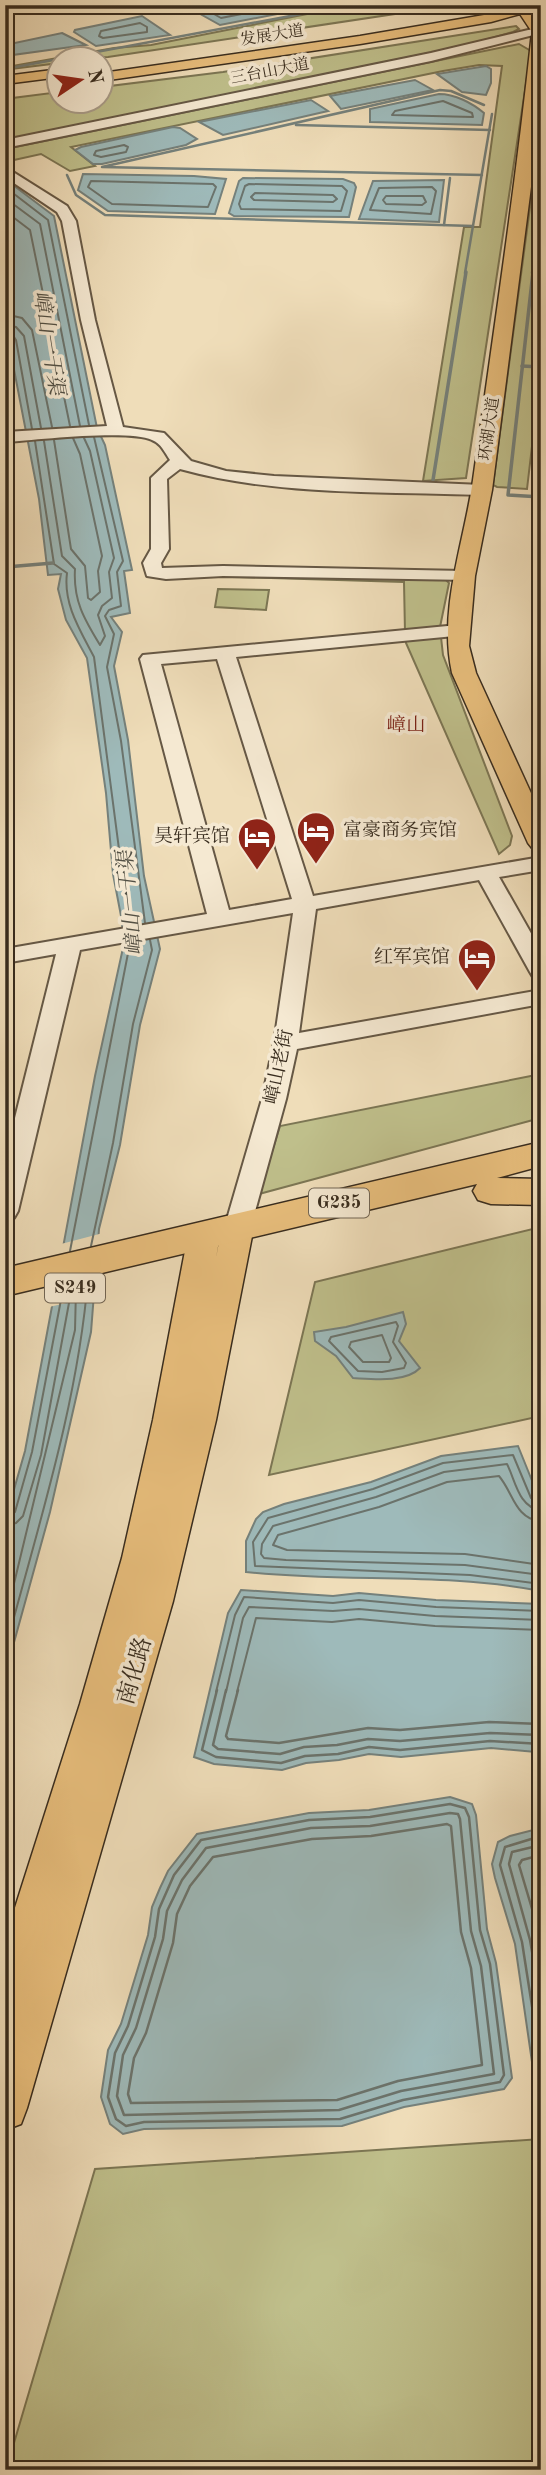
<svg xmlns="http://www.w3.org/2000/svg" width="546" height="2475" viewBox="0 0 546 2475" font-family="'Old Standard TT','Noto Serif SC',serif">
  <rect width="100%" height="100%" fill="#efddb9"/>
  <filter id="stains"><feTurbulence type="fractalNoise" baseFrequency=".00286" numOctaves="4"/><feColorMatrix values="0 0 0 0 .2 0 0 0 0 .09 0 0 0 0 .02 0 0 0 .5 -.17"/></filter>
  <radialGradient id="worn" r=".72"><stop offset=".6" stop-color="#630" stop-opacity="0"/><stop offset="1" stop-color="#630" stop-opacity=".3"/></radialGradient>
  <!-- green -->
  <g fill="#bfbf8b" stroke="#7c7654" stroke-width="2">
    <polygon points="353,5 455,5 108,57 60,60 59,63 11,69 13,66 114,48 151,45"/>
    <polygon points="516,26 519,29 513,32 463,46 5,140 5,99 59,92 60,102 102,102 102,87 223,72"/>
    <polygon points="519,44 531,51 466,478 423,481 464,227 480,227 502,66 479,65 443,71 71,147 95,166 70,171 41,154 5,162 5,149"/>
    <polygon points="536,162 541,163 541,369 527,489 497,487 493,485"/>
    <polygon points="234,573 446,580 449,583 440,627 405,632 404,582 233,577"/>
    <polygon points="218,589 269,590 266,610 215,607"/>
    <polygon points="441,637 443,655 512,836 510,845 499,854 406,643 406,641"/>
    <polygon points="541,1074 541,1115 533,1120 259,1194 280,1126"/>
    <polygon points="541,1227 541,1416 269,1475 315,1282"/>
    <polygon points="541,2139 541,2470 6,2470 95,2169"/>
  </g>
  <!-- water -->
  <g fill="#9ebaba" stroke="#75817c" stroke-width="2">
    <polygon points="192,5 324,5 220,25 186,6"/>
    <polygon points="142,16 170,35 96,46 74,32 75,30"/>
    <polygon points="62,33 86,45 5,56 5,45"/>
    <polygon points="486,66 491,69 491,83 486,95 462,92 437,74"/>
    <polygon points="415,80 433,90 341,109 330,96"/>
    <path d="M439 94C455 94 472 103 484 113L482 125 370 122V109Z"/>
    <polygon points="311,100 328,111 223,135 199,122"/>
    <polygon points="173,127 180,128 197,139 186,145 102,164 93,164 75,150 81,147"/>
    <polygon points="83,174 194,176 226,179 215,214 108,211 78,190"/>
    <polygon points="243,178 343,179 354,183 356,187 349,217 234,216 229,213 239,181"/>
    <polygon points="5,179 54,216 97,428 105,445 132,570 124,571 130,613 111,617 122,632 114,666 128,740 144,876 160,949 140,1025 120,1145 99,1229 91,1332 50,1512 5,1675 5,1521 25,1451 95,1076 123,948 122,921 113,874 106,793 87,658 66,620 58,589 61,574 48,575 39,499 5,323"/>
    <polygon points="444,180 439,222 359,219 373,181"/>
    <path d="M403 1312 406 1324 399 1341 420 1368C406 1383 372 1379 353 1378L336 1356 315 1341 314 1332 346 1327Z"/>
    <path d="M518 1446 541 1503V1591C444 1572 344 1583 246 1572V1541L256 1519 263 1512 284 1504 371 1482 441 1456Z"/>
    <polygon points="241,1590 333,1596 359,1593 436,1600 541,1604 541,1750 536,1752 491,1748 401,1757 369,1754 339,1760 306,1763 282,1770 214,1764 194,1757 228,1613"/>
    <polygon points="450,1797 472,1804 476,1815 487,1929 496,1963 512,2078 504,2089 404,2107 342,2126 144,2129 123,2134 110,2124 101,2097 108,2050 121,2024 148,1935 152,1907 160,1888 168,1871 197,1834 309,1813 369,1810"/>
    <polygon points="541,1828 541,2083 532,2062 515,1944 495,1878 492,1864 498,1842 510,1836"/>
  </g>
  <!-- pier -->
  <polygon fill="#efddb9" points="103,1233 97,1296 49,1307 61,1244"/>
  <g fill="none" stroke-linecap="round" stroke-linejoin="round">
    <!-- shore-far1 -->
    <g stroke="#6b736c" stroke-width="2">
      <polyline points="198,5 221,18 287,5"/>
      <polygon points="140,23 147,27 147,32 103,38 99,36 101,31"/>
      <polygon points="443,101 472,113 473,117 392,115 395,111"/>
      <polygon points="124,145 128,147 126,152 101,157 94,155 96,151"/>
      <polygon points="91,181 213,184 216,187 208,207 112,204 88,187"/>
      <polygon points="249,184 342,186 347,191 341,211 241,209 239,204 245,186"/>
      <polyline points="5,187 48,220 89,425"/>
      <polygon points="432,187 436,191 431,214 370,210 379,188"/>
      <polygon points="255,193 333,195 337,199 333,202 254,200 251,197"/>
      <polygon points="386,196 423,196 426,202 422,205 386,204 383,200"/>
      <polyline points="5,198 40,224 80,426"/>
      <polyline points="5,211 30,230 70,426"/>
      <polyline points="5,314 22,318 32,330 52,427"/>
      <polyline points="5,325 16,327 24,336 41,428"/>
      <polyline points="5,333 12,334 16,340 32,429"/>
      <polyline points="94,437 123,561 117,572 121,606 109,610 105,616 114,634 107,667 121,741 145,923"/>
      <polyline points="54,440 71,549 85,566 88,598 91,600 100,592 98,571 102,556 80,454 73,438"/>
      <path d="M35 441 54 564 67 573C63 604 80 630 94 657L129 926"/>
      <path d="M44 441 62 556 75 569C73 600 84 619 100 645L105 636 98 615 102 606 112 598 109 572 114 558 90 451 84 438"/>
      <polyline points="91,1246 113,1143 133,1024 152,950 150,940"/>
      <polyline points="70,1251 130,943"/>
      <polygon points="396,1322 398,1326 393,1342 406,1363 404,1368 382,1372 358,1371 329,1341 331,1337"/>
      <polygon points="382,1335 391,1358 389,1362 363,1362 349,1347 351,1342"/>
      <polyline points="541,1502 531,1498 513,1455 443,1463 373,1489 268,1518 253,1542 255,1566 470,1575 541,1584"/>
      <path d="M541 1511C518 1506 516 1482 507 1464L444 1472 376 1497 273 1526 262 1544 261 1554 264 1558 286 1560 465 1565 541 1575"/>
      <polyline points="5,1517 15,1512 32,1452 64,1284"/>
      <path d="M541 1522C514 1517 514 1494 499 1476L447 1482 379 1507 278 1535 273 1545 287 1550 465 1554 541 1565"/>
      <polyline points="5,1526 16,1523 23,1516 41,1455 71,1292 76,1289 75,1330 5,1621"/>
      <path d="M5 1651C37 1529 78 1404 88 1278"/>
      <polyline points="216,1692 235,1615 244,1597 333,1603 359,1600 436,1607 541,1611"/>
      <polyline points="226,1692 243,1618 249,1607 333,1611 359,1609 435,1616 541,1620"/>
      <polyline points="237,1692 256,1618 332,1622 359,1619 435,1626 541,1630"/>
    </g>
    <!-- shore -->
    <g stroke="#6b736c" stroke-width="2.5">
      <polyline points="217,1690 202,1750 216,1757 281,1763 305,1756 338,1754 369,1747 400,1750 490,1741 541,1744"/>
      <polyline points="226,1690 213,1745 218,1749 280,1754 304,1747 337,1745 368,1739 400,1741 490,1733 541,1735"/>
      <polyline points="238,1690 226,1736 228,1739 279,1743 368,1728 400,1730 489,1722 541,1724"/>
      <polygon points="450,1804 465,1808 469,1817 480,1930 490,1964 504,2075 500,2082 403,2100 340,2119 144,2122 126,2126 116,2119 108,2097 115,2053 128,2026 155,1937 159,1909 174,1875 201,1840 309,1820 370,1817"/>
      <polygon points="450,1813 458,1814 460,1819 471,1931 481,1966 494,2074 401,2091 339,2110 124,2115 117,2096 123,2055 136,2028 163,1939 167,1911 182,1880 206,1848 311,1828 370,1826"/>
      <polygon points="447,1824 451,1826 461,1932 471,1968 482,2065 398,2081 337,2100 131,2103 128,2094 134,2058 146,2033 173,1943 177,1914 190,1886 213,1857 312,1839 371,1836"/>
      <polyline points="541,1836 505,1847 500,1865 522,1942 541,2064"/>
      <polyline points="541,1845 512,1852 509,1864 530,1940 541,2003"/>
      <polyline points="541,1855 522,1860 519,1865 541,1939"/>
    </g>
    <!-- stream-far1 -->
    <g stroke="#75817c" stroke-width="2.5">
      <polyline points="5,69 349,5"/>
      <polyline points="296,125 490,130"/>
      <polyline points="67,175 76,195 105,215 473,226"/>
      <polyline points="482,175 102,167 440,90 451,91 484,105"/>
      <polyline points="444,225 450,178"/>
      <polyline points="465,273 492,114"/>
      <polyline points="532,273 541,196"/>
    </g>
    <!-- stream -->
    <g stroke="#75817c" stroke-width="3.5">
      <polyline points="533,272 508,495 541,497"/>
      <polyline points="522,366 541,367"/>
      <polyline points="433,480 466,272"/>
      <polyline points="6,567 53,563"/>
    </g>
    <!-- minor casing -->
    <g stroke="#665845" stroke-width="4">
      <g id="minor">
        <polygon points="541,27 541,33 431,61 5,148 5,140 431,53"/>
        <polygon points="527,152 541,157 541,165 521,156"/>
        <path d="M5 167 67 206 76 221 95 320 123 427 164 433 191 461 226 471 274 476 482 485 491 490 482 495C382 491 277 496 180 469L167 479 169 549 161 563 162 568 223 566 464 571 470 572 473 576 470 580 223 576 166 579 147 576 143 563 151 549V478L170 460C165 453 161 443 152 440 129 429 35 440 5 442V432L107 426 81 320 62 221 57 212 5 177Z"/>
        <path d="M458 625 467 631 465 635 236 657 313 896 541 857V870L499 877 541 951V979L533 977 530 972 479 880 316 909 299 1033 541 990V1004L297 1049 286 1099 251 1226 247 1233 238 1235 229 1233 225 1226 262 1099 274 1043 293 913 80 950 18 1211 14 1218 5 1220V1158L56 954 5 963V949L207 914 140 659 143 655ZM217 659 292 899 229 910 161 664Z"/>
      </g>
    </g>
    <!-- major casing -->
    <g stroke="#382c1e" stroke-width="3">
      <g id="major">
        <path d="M514 5 529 6 541 25V86L532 179 492 490 475 576 469 646 476 673 541 815V851L532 848 528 843 452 673C438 608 464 544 473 480 494 330 516 182 532 32L520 14 491 22 360 44 102 81V73L360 36 490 14 515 7Z"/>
        <polygon points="60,69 60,77 5,84 5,76"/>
        <polygon points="238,1215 249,1218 254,1226 216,1420 173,1601 27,2108 21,2124 5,2130 5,2034 8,2024 5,2025 5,1939 80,1704 122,1558 153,1420 188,1235 193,1227 204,1224 215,1227 220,1235 216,1258 222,1226 227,1218"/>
      </g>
    </g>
    <!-- highway casing -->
    <g stroke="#382c1e" stroke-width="3">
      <polygon id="highway" points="541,1142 541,1166 497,1178 541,1179 541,1205 491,1204 478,1200 473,1191 477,1184 5,1296 5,1268"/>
    </g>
    <!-- minor -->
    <use href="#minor" fill="#f5e9d2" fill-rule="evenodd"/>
    <!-- major -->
    <use href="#major" fill="#e8be7c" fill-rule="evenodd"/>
    <!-- highway -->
    <use href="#highway" fill="#e8be7c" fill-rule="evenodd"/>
  </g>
  <!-- icons -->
  <defs>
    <g id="hotel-pin" transform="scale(2.0125)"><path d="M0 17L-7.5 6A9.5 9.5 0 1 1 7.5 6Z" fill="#8f2418" stroke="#f5e9d2"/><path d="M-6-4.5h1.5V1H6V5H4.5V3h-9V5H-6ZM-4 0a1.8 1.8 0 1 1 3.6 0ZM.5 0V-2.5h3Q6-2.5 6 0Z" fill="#fff"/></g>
  </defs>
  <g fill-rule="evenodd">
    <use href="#hotel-pin" x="316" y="831"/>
    <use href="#hotel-pin" x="257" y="837"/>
    <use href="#hotel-pin" x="477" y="958"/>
  </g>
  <g text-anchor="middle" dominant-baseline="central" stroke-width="7" stroke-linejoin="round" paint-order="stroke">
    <!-- far-street labels -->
    <g font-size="16" fill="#382c1e" stroke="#f5e9d2">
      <text transform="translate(272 36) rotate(-9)">发展大道</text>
      <text transform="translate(270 72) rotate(-11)">三台山大道</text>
      <text transform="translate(490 429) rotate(-82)">环湖大道</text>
    </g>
    <!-- shield labels -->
    <g fill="#f5e9d2" stroke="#716554" stroke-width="2">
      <rect x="309" y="1188.5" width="60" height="29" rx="5"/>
      <rect x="45" y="1273.5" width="60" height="29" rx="5"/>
    </g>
    <g font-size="18" font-weight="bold" fill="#382c1e">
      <text x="339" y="1203">G235</text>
      <text x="75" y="1288">S249</text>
    </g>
    <!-- far-quarter labels -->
    <g font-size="19" fill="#7a1f14" stroke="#f5e9d2">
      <text x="406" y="726">嶂山</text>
    </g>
    <!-- poi labels -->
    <g font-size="19" fill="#382c1e" stroke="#f5e9d2" text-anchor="end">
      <text x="343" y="831" text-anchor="start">富豪商务宾馆</text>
      <text x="230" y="837">昊轩宾馆</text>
      <text x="450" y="958">红军宾馆</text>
    </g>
    <!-- street labels -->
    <g font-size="19" fill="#382c1e" stroke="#f5e9d2">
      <text transform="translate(280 1067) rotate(-78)">嶂山老街</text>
    </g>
    <!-- water labels -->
    <g font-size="21" font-style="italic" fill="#525045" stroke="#f5e9d2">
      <text transform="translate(48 343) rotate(81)">嶂山一干渠</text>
      <text transform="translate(131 903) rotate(-96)">嶂山一干渠</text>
    </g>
    <!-- near-street labels -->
    <g font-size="23" fill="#382c1e" stroke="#f5e9d2">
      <text transform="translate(135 1671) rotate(-74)">南化路</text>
    </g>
  </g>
  <!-- margin -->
  <rect width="546" height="2475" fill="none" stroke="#efddb9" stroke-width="28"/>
  <rect x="7" y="7" width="532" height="2461" fill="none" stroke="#382c1e" stroke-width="3.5"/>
  <rect x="14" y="14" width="518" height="2447" fill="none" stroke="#382c1e" stroke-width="2"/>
  <!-- north arrow -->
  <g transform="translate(80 80) rotate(77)"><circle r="33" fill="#f5e9d2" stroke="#a99d8a" stroke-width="2"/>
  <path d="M0-5L12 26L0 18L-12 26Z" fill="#8f2418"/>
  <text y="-10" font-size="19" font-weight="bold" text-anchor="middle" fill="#382c1e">N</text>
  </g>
  <rect width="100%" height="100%" filter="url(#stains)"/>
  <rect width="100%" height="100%" fill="url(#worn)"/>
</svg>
